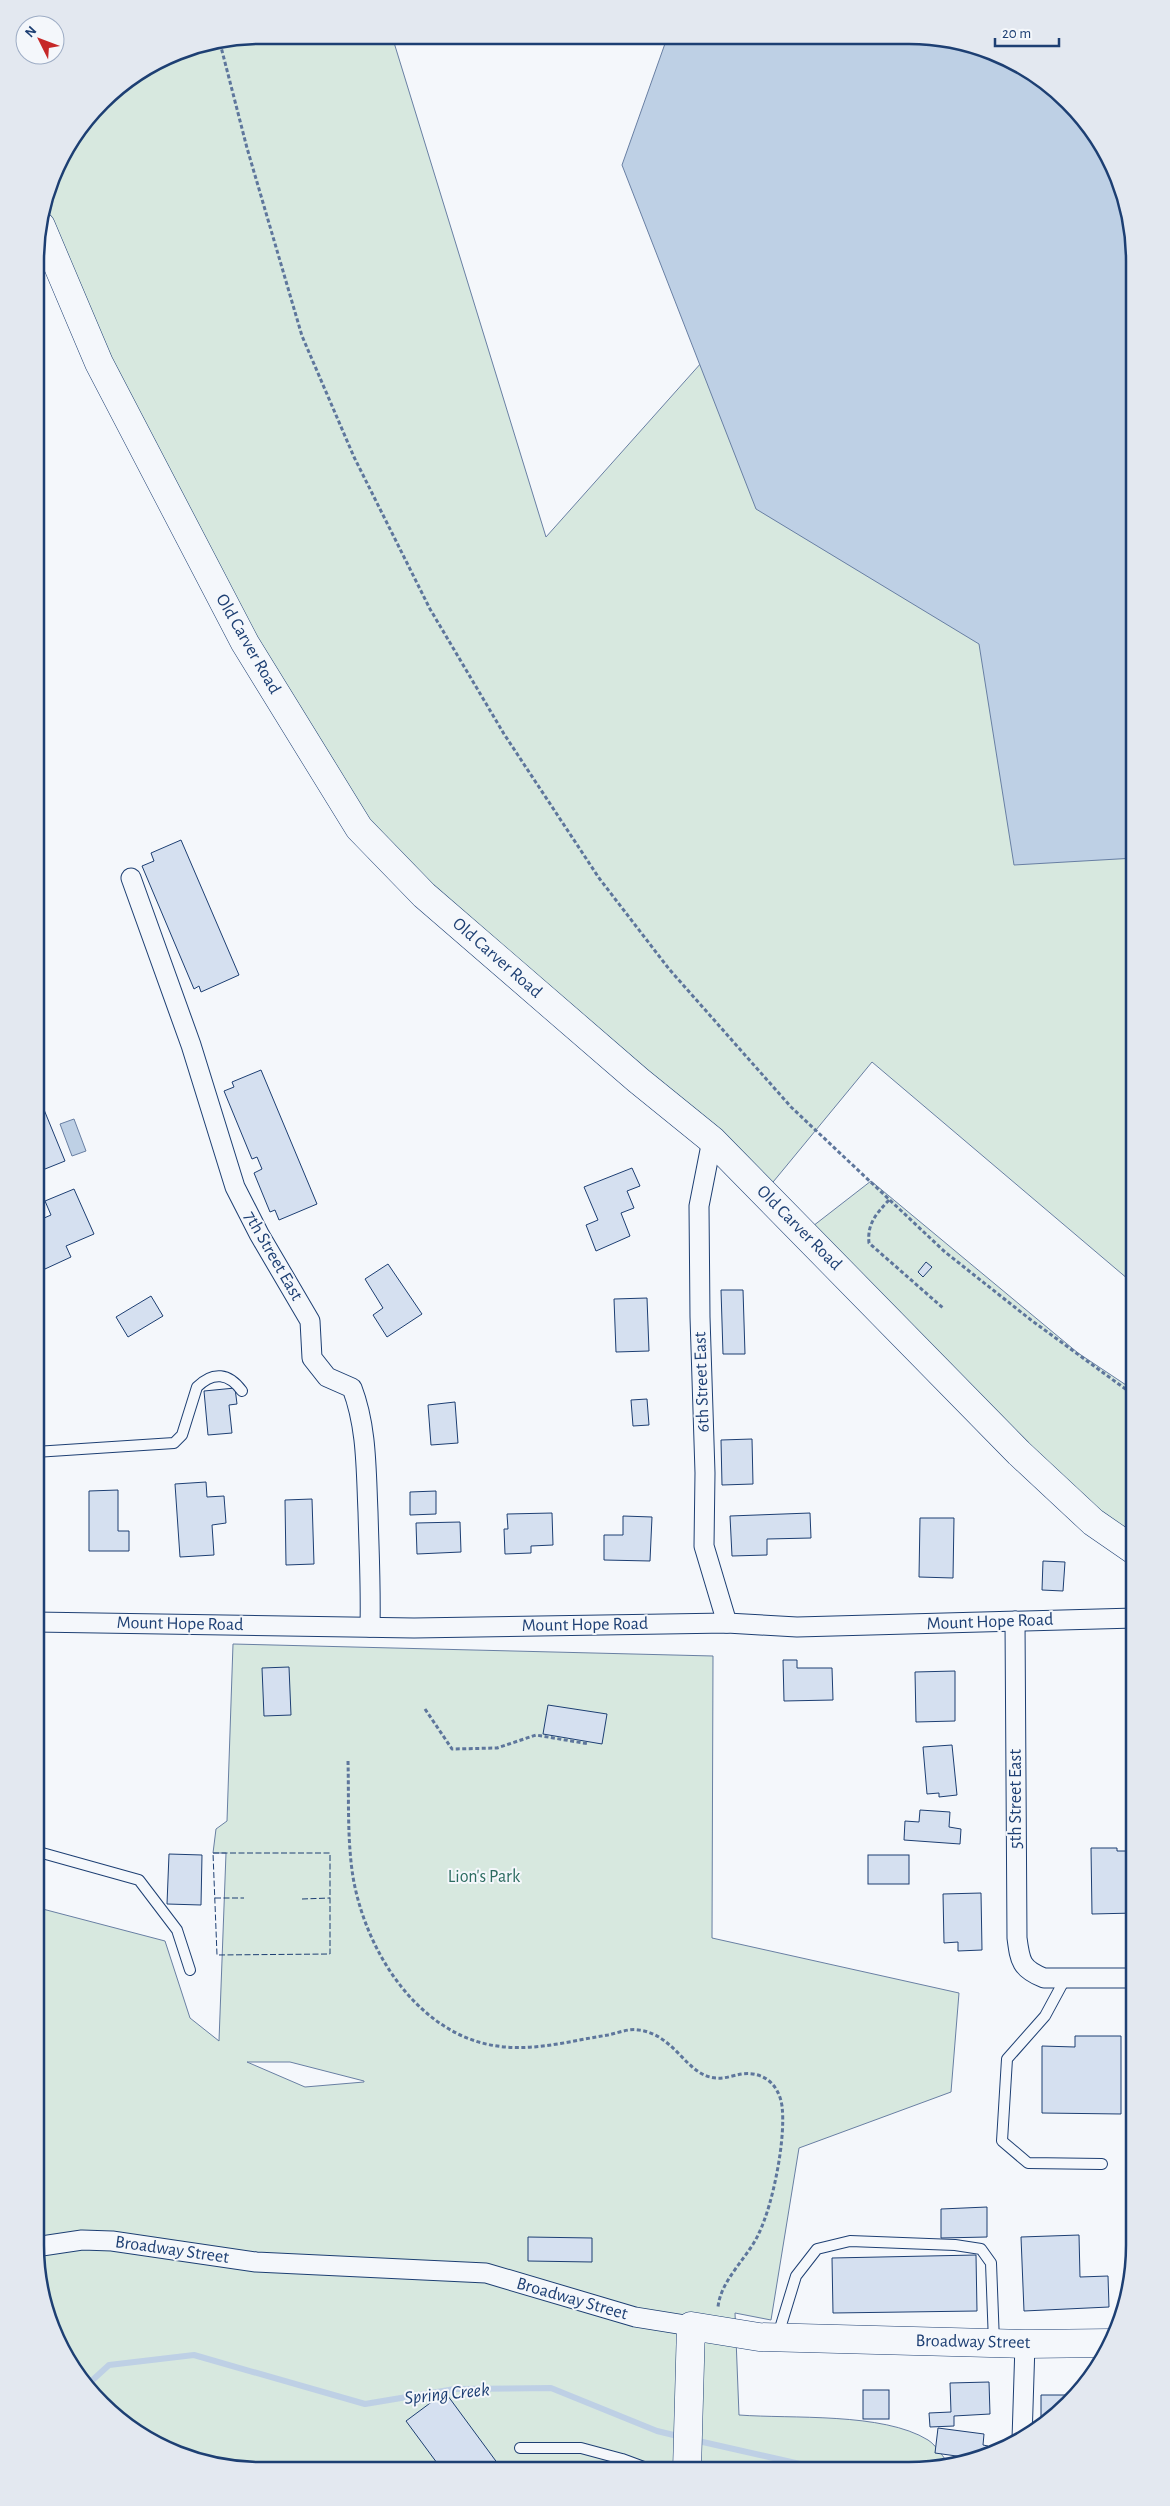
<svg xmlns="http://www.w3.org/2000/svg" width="1170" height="2506" viewBox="0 0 1170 2506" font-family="'Alegreya Sans',sans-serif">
  <rect width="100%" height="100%" fill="#f4f7fb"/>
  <!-- green -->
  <g fill="#d7e8df" stroke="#687fa3" fill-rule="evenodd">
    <polygon points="260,35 392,36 546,537 981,49 1010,58 1058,91 1097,135 1127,202 1135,260 1135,1285 872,1062 764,1193 359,828 75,306 43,219 58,160 112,91 174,52"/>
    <polygon points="871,1181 1078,1353 1135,1391 1135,1551 804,1233"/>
    <path d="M233 1644 713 1656 712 1938 959 1993 951 2092 799 2148 771 2320 735 2313 739 2415C791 2419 883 2412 928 2440 936 2445 944 2458 950 2466L910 2471 217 2467 161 2448 112 2415 73 2371 43 2304 35 2246V1907L165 1941 190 2018 219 2041 226 1853H213L216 1829 227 1821ZM290 2062 364 2081V2082L305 2087 247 2062Z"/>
  </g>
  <!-- water -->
  <g fill="#bed0e5" stroke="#687fa3">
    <polygon points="667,38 953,39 1010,58 1058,91 1097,135 1127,202 1135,260 1135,858 1014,865 979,644 756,509 622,165"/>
    <polygon points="74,1119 86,1151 72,1156 60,1124"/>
  </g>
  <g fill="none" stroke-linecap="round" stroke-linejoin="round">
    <!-- stream -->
    <g stroke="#bed0e5" stroke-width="6">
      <polyline points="86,2386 109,2365 194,2355 365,2404 455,2389 551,2388 657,2431 682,2437"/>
      <polyline points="694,2440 800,2464 811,2470"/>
    </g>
  </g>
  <!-- building -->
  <g fill="#d5e0f0" stroke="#1d3f73">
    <polygon points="181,840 239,975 201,992 199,986 194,989 142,866 154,861 151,853"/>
    <polygon points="261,1070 317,1204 279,1220 275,1210 270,1212 254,1173 262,1169 257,1157 252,1159 224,1091 234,1087 232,1082"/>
    <polygon points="38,1095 65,1161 35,1173 35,1096"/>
    <polygon points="632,1168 640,1186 627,1191 634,1208 621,1213 630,1236 596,1251 586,1225 598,1220 584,1187"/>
    <polygon points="74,1189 94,1234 66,1246 71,1257 45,1269 35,1247 35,1222 51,1215 45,1201"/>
    <polygon points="926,1262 932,1267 923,1277 918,1272"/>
    <polygon points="388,1264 422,1314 387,1337 373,1315 383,1308 365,1279"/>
    <polygon points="721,1290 743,1290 745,1354 723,1354"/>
    <polygon points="151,1296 163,1316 128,1337 116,1317"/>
    <polygon points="647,1298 649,1351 616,1352 614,1299"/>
    <polygon points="235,1388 237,1404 229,1405 232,1433 208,1435 204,1391"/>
    <polygon points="647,1399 649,1425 633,1426 631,1400"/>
    <polygon points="455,1402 458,1443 431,1445 428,1405"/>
    <polygon points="752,1439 753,1484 722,1485 721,1440"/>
    <polygon points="206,1482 207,1497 224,1496 226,1523 212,1525 214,1555 180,1557 175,1484"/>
    <polygon points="118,1490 118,1531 129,1531 129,1551 89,1551 89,1491"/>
    <polygon points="436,1491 436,1514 410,1515 410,1492"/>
    <polygon points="312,1499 314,1564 286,1565 285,1500"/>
    <polygon points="552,1513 553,1545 531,1546 531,1553 505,1554 504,1529 508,1529 507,1514"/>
    <polygon points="810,1513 811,1538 767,1539 767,1555 732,1556 730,1516"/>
    <polygon points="623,1516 652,1517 650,1561 604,1560 604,1535 623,1535"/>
    <polygon points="920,1518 954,1518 953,1578 919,1577"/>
    <polygon points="460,1522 461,1552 417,1554 416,1523"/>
    <polygon points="1043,1561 1065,1562 1063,1591 1042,1590"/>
    <polygon points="783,1660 797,1660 797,1668 832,1668 833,1700 784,1701"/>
    <polygon points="289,1667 291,1715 264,1716 262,1668"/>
    <polygon points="955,1671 955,1721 916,1722 915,1672"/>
    <polygon points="548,1705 607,1714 602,1744 543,1734"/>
    <polygon points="952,1745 957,1795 939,1797 939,1793 927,1794 923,1747"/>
    <polygon points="920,1810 950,1812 949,1827 961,1829 960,1844 904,1840 905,1821 919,1822"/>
    <polygon points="1091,1848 1117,1848 1117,1851 1135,1851 1135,1913 1092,1914"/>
    <polygon points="169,1854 202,1855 201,1905 167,1904"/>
    <rect x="868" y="1855" width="41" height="29"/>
    <polygon points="981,1893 982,1950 958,1951 958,1942 944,1943 943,1894"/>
    <polygon points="1075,2036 1121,2036 1121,2114 1042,2113 1042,2046 1075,2047"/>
    <polygon points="987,2207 987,2237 941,2238 941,2209"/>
    <polygon points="1079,2235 1080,2277 1108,2276 1109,2307 1024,2311 1021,2237"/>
    <polygon points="528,2237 592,2238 592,2262 528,2261"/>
    <polygon points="976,2255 977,2311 833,2313 832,2258"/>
    <polygon points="1127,2258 1134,2258 1128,2290"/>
    <polygon points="989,2382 990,2414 954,2416 954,2426 930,2427 929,2413 951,2412 950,2383"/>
    <rect x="863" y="2390" width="26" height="29"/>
    <polygon points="445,2392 501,2468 438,2468 440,2467 406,2421"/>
    <polygon points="1041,2395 1072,2395 1072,2400 1041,2427"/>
    <polygon points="938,2428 984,2434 983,2445 988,2446 986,2455 978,2459 935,2453"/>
  </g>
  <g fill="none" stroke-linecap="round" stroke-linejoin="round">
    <!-- lane casing -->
    <g stroke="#1d3f73" stroke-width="12">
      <g id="lane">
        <path d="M35 1452 174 1443 182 1435 197 1387C213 1371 229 1373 242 1391"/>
        <polyline points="35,1851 139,1880 177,1930 190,1970"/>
        <polyline points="1065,1979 1045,2016 1007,2059 1002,2141 1028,2163 1102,2164"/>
        <polyline points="778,2335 796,2276 817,2249 850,2241 955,2245 981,2249 991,2263 994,2342"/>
        <polyline points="520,2448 581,2448 622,2459 649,2469"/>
      </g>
    </g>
    <!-- street casing -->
    <g stroke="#1d3f73" stroke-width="21">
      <g id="street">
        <path d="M131 878 191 1045 235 1187 259 1234 310 1321 312 1358 327 1377 352 1388C367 1427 366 1470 368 1512 369 1550 371 1589 370 1627"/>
        <polyline points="712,1140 699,1206 700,1317 705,1473 704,1546 727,1623"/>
        <path d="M1015 1621 1017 1938C1020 1961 1021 1969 1044 1978H1135"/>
        <polyline points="35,1622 414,1628 727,1623 797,1627 1135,1618"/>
        <polyline points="35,2247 82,2240 112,2241 256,2262 486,2273 635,2317 691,2326"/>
        <polyline points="1022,2439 1025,2344"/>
      </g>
    </g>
    <!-- secondary casing -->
    <g stroke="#1d3f73" stroke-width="29">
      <g id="secondary">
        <polyline points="41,226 99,363 245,643 359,828 424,895 638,1080 712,1140 1019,1453 1093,1522 1135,1551"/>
        <polyline points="687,2470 691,2326 759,2337 1025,2344 1111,2343"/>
      </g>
    </g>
    <!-- path -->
    <g stroke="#5e769c" stroke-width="3" stroke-dasharray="4 2.5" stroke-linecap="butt">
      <polyline points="220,43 247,148 302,336 354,457 430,609 504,734 599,878 669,969 791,1107 945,1252 1031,1320 1135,1396"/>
      <path d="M889 1200C876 1214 867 1224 869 1243L943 1308"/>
      <polyline points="425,1709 452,1749 497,1748 536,1735 589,1744"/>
      <path d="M348 1761C349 1799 347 1839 353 1877 366 1954 422 2041 506 2047 540 2050 575 2040 608 2035 618 2033 629 2028 639 2030 676 2035 686 2076 716 2078 725 2079 734 2075 742 2074 764 2071 779 2085 782 2106 786 2139 773 2204 759 2233 748 2258 721 2279 718 2307"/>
    </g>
    <!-- lane -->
    <use href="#lane" stroke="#f4f7fb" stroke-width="10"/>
    <!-- street -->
    <use href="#street" stroke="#f4f7fb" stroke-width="19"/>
    <!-- secondary -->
    <use href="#secondary" stroke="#f4f7fb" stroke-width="28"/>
    <!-- fence -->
    <g stroke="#1d3f73" stroke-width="1" stroke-dasharray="6 2.5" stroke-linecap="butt">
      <polygon points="213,1853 330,1853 330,1954 217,1955"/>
      <polyline points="215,1898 244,1898"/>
      <polyline points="302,1899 330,1898"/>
    </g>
  </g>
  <g text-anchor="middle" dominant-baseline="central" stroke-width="4" stroke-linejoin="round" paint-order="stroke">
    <!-- street labels -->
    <g font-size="18" fill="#1d3f73" stroke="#f4f7fb">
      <text transform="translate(248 644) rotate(60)">Old Carver Road</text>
      <text transform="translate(497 958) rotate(41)">Old Carver Road</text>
      <text transform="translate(799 1228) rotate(45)">Old Carver Road</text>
      <text transform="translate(273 1256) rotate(60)">7th Street East</text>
      <text transform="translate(702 1382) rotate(-92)">6th Street East</text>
      <text transform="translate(990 1622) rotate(-2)">Mount Hope Road</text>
      <text transform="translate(180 1624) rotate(1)">Mount Hope Road</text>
      <text transform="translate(585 1625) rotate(-1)">Mount Hope Road</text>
      <text transform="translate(1016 1799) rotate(-90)">5th Street East</text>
      <text transform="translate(172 2250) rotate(8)">Broadway Street</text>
      <text transform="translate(572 2299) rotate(16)">Broadway Street</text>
      <text transform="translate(973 2342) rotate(1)">Broadway Street</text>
    </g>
    <!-- park labels -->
    <g font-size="18" fill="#2c6c60" stroke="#f4f7fb">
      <text x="484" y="1877">Lion's Park</text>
    </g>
    <!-- water labels -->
    <g font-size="19" font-style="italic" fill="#1d3f73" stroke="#f4f7fb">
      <text transform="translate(447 2394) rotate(-6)">Spring Creek</text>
    </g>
  </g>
  <!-- crop -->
  <path d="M0 0H1170V2506H0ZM261 44H909A217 217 0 0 1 1126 261V2245A217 217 0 0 1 909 2462H261A217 217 0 0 1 44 2245V261A217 217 0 0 1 261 44Z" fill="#e3e8f0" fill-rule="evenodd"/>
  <path fill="none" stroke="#1d3f73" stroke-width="2.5" d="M261 44H909A217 217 0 0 1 1126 261V2245A217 217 0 0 1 909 2462H261A217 217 0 0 1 44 2245V261A217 217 0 0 1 261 44Z"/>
  <!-- north arrow -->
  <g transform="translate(40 40) rotate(312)"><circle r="24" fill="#f4f7fb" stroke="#9eadc5"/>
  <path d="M0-4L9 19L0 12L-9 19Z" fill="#c62828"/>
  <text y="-8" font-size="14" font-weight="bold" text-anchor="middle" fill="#1d3f73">N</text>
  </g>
  <!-- scale -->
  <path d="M995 38v8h64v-8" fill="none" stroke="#1d3f73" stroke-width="2.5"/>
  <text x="1002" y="38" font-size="15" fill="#1d3f73" stroke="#f4f7fb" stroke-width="4" paint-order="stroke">20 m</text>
</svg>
